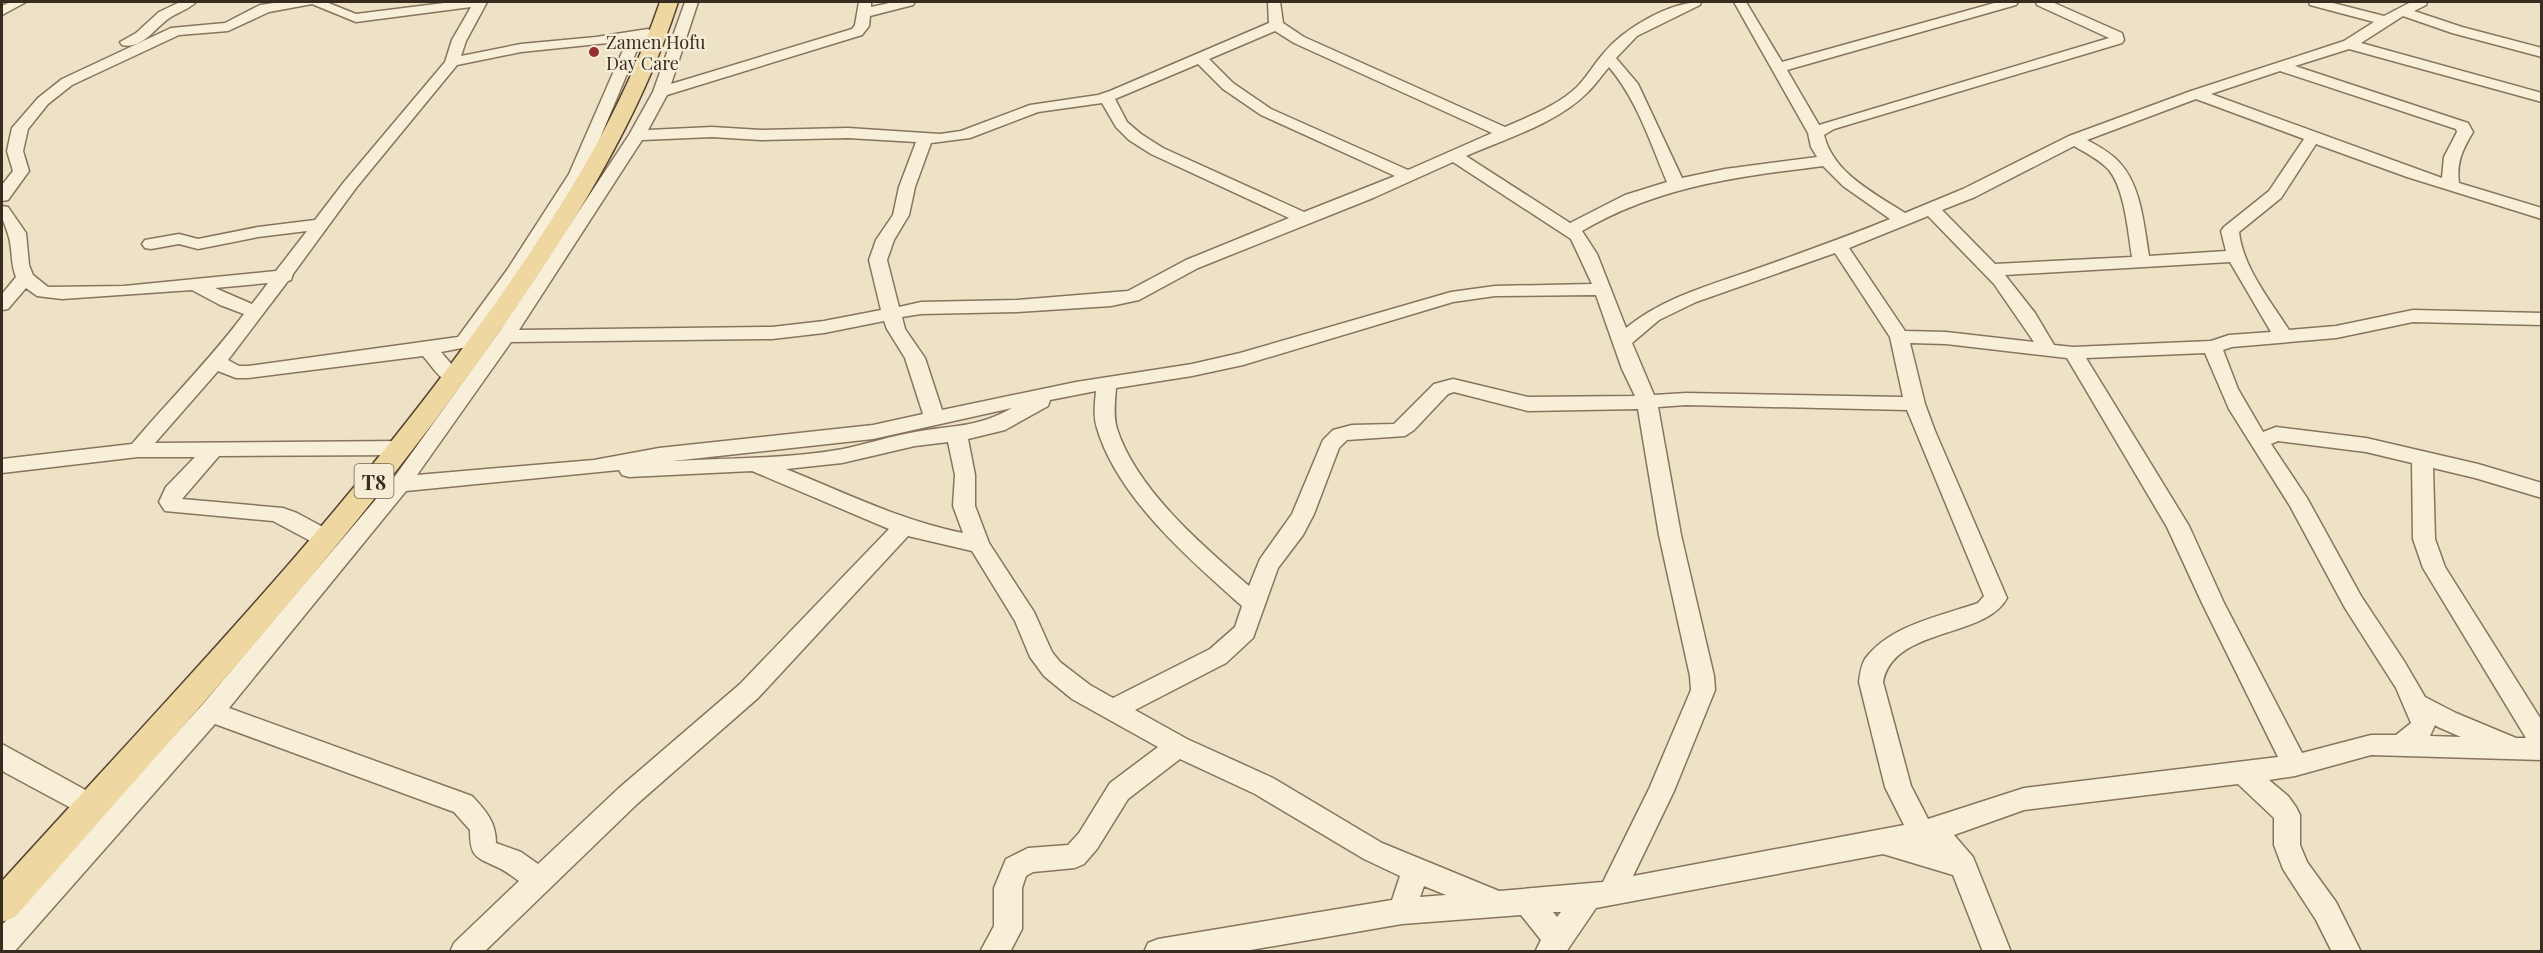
<svg xmlns="http://www.w3.org/2000/svg" width="2543" height="953" viewBox="0 0 2543 953" font-family="'Playfair Display',serif">
  <rect width="100%" height="100%" fill="#ede2c6"/>
  <g fill="none" stroke-linecap="round" stroke-linejoin="round">
    <!-- minor casing -->
    <g stroke="#87745c" stroke-width="3">
      <g id="minor">
        <polygon points="10,2 26,2 2,15 2,6"/>
        <path d="M180 2H196C189 9 179 12 171 17 156 26 143 50 122 45L120 42 136 33 159 12Z"/>
        <path d="M281 2H326L356 14 452 2H487L466 41 461 56 521 44 596 37 648 29 655 33 653 36 642 38 585 174 524 272 479 335 485 340 483 344 441 352 464 379 461 383C444 388 433 367 423 356L248 378H236L218 371 155 443 402 441 409 443 412 448 409 453 402 455 219 456 182 499 283 508 297 513 334 533 337 539 334 545 326 547 318 545 273 521 165 511 159 502 166 487 195 457H138L2 473V459L132 444C169 400 210 360 244 314L220 305 192 290 62 299 37 296 26 288 8 309 2 310V294L16 277C10 263 13 248 8 234 4 220 2 224 2 206L8 207 26 233 29 265 33 275 48 287 124 286 276 271 307 231 258 237 198 249 179 244 151 249 145 248 142 244 145 240 179 234 198 239 258 227 315 220 344 182 445 62 452 40 471 7 356 22 312 4 269 12 228 31 179 35 72 85 48 104 28 129 23 151 29 171 8 200 2 201V185L13 171 7 151 12 128 38 98 62 79 171 28 225 23 260 5ZM627 41 569 174 507 270 458 337 248 366H239L228 360 288 281 291 280 293 274 356 188 457 65 521 52ZM268 283 252 304 215 288Z"/>
        <path d="M685 2H698L671 84 852 29 855 25 859 2H871V7L894 2H915L913 5 870 16 869 26 862 35 667 95 648 130 712 127 761 130 848 128 940 134 961 131 1030 105 1098 95 1110 91 1269 23 1268 2H1280L1283 23 1304 37 1505 127C1530 116 1557 106 1577 87 1587 77 1594 64 1603 54 1623 29 1669 2 1701 2L1700 5 1637 36 1616 58 1638 84 1682 178 1725 169 1817 157 1811 147 1808 133 1734 2H1746L1782 62 1998 2H2018L2016 5 1787 70 1819 125 2109 38 2037 5 2036 2H2052L2122 33 2124 40 2122 43 1834 129 1824 135C1833 173 1874 193 1905 213L1963 189 2069 136 2191 91 2344 41 2374 22 2310 5 2309 2H2329L2384 16 2411 2H2427L2426 5 2414 11 2462 27 2542 48V57L2452 33 2403 16 2361 43 2542 93V102L2349 49 2295 66 2468 123 2473 132C2463 149 2456 162 2459 183L2542 208V219L2407 177 2316 144 2281 198 2239 232C2243 268 2270 300 2289 330L2336 326 2413 310 2542 313V325L2413 322 2336 338 2232 347 2223 350 2238 389 2263 432 2276 427 2366 438 2478 464 2542 483V498L2475 478 2433 468 2435 539 2445 567 2542 721V760L2371 755 2295 776 2269 780 2288 796 2296 807 2300 815V845L2307 862 2336 902 2361 952H2332L2316 920 2283 869 2274 845V818L2238 784 2024 810 1954 835 1973 857 2011 952H1983L1953 875 1883 854 1596 908 1566 952H1535L1541 940 1521 915 1402 924 1239 952H1144L1148 943 1158 939 1392 900 1400 876 1364 859 1255 794 1180 759 1128 799 1097 849 1084 864 1075 868 1033 872 1026 876 1022 888V929L1010 952H980L994 926V888L1006 859 1028 848 1068 845 1079 833 1110 783 1158 747 1072 699 1044 676 1030 657 1015 621 972 551 908 536 758 698 637 804 484 952H450L454 943 519 881C513 877 506 871 499 868 476 857 470 858 470 830L454 812 215 724 14 952H2V925L202 705 393 479 499 332 629 135 653 92ZM1275 31 1294 43 1492 133 1408 170 1271 109 1233 83 1209 59ZM1198 64 1223 89 1261 115 1395 176 1304 212 1163 148 1141 134 1127 122 1115 99ZM1609 67C1637 100 1650 142 1667 182L1625 195 1570 223 1466 156C1505 139 1558 123 1588 92 1596 84 1602 75 1609 67ZM2280 71 2456 129 2457 132 2444 157 2442 178 2211 94ZM2196 99 2304 139 2269 191 2224 227 2221 231 2226 251 2149 256C2144 225 2141 185 2119 162 2110 152 2098 146 2087 140ZM1102 103 1116 127 1129 140 1151 154 1289 218 1186 260 1128 291 1017 300 921 302 899 307 887 260 894 240 909 215 915 187 931 143 970 138 1038 112ZM712 137 761 140 848 138 916 142 899 187 893 215 876 240 869 260 881 310 824 321 772 327 519 330 642 140ZM2074 146C2086 153 2100 160 2109 170 2125 190 2128 232 2132 257L1995 264 1942 210 1975 197ZM1453 162 1571 239 1592 284 1495 286 1451 292 1240 353 1192 364 1076 382 942 410 925 358 905 329 902 317 921 314 1017 312 1111 306 1139 300 1198 268 1373 198ZM1823 166 1843 186 1890 219C1846 237 1801 253 1756 269 1711 285 1664 297 1626 328L1597 254 1582 231C1659 186 1736 177 1823 166ZM1928 216 1994 284 2034 342 1946 332 1905 331 1849 248ZM1835 253 1890 337 1903 397 1686 393 1654 395 1632 343 1659 320 1696 302ZM2230 262 2271 332 2229 335 2211 341 2073 347 2054 345 2035 313 2005 275ZM1596 295 1622 369 1635 396 1528 397 1453 379 1434 384 1394 424 1352 425 1333 430 1323 440 1292 514 1260 559 1249 586C1202 545 1137 490 1117 429 1113 416 1115 401 1116 388L1192 376 1243 365 1453 302 1495 296ZM884 321 887 329 905 358 923 414 873 425 659 448 594 460 417 475 511 342 772 339 824 333ZM1910 343 1946 344 2067 358 2167 527 2202 603 2278 757 2024 788 1928 819 1911 786 1883 682C1893 627 1985 639 2007 598L1935 431 1925 404ZM2205 353 2229 409 2290 506 2345 608 2396 688 2411 723 2396 735H2371L2302 753 2224 603 2189 526 2086 358ZM1096 391C1095 403 1093 416 1097 428 1117 497 1190 560 1242 606L1235 627 1210 649 1113 698 1090 685 1060 662 1052 652 1034 612 989 543 975 506V475L968 439 1005 430 1048 406 1050 400ZM1454 392 1528 411 1638 409 1659 535 1690 676 1691 690 1649 789 1603 882 1499 891 1382 843 1273 778 1187 739 1135 710 1226 663 1253 638 1278 568 1303 535 1314 514 1339 448 1347 440 1405 436 1414 430 1448 394ZM1686 405 1907 410 1984 596 1978 603C1941 616 1890 625 1865 659 1861 666 1860 674 1859 682L1885 787 1904 825 1633 876 1674 791 1715 690 1714 676 1681 535 1658 407ZM1012 408C977 428 953 425 915 432 891 436 867 444 843 449 787 459 729 458 673 461L873 439ZM2278 441 2366 452 2412 463 2413 539 2423 568 2526 738H2516L2456 713 2425 697 2404 661 2361 596 2307 498 2271 444ZM948 442 955 475 953 506 963 533C899 520 846 493 786 469L842 463 915 446ZM619 470 622 475 629 477 752 471 889 529 740 684 619 788 538 864 521 852 496 843C496 822 486 811 472 796L229 708 406 491ZM2435 725 2438 727 2461 737 2430 736ZM1424 886 1446 895 1420 897ZM1553 912H1561L1557 917Z"/>
        <polygon points="2,744 100,798 104,806 100,814 91,817 82,814 4,772 2,769"/>
      </g>
    </g>
    <!-- major casing -->
    <g stroke="#554230" stroke-width="3">
      <path id="major" d="M660 2H678C639 122 571 229 499 332 354 540 181 727 15 917L2 922V881C164 702 334 527 476 330 550 228 619 122 660 2Z"/>
    </g>
    <!-- minor -->
    <use href="#minor" fill="#f8efd9" fill-rule="evenodd"/>
    <!-- major -->
    <use href="#major" fill="#eed7a0" fill-rule="evenodd"/>
  </g>
  <!-- markers -->
  <circle fill="#94302f" stroke="#f4ecd5" stroke-width="2" cx="594" cy="52" r="6"/>
  <g text-anchor="middle" dominant-baseline="central" stroke-width="5" stroke-linejoin="round" paint-order="stroke">
    <!-- far-poi labels -->
    <g font-size="18" fill="#382c20" stroke="#f4ecd5" text-anchor="start">
      <text x="606" y="42">Zamen Hofu<tspan x="606" dy="21">Day Care</tspan></text>
    </g>
    <!-- shield labels -->
    <rect fill="#f4ecd5" stroke="#706656" stroke-width="1.5" x="354.5" y="464" width="39" height="34" rx="4.5"/>
    <g font-size="20" font-weight="bold" fill="#382c20">
      <text x="374" y="481">T8</text>
    </g>
  </g>
  <!-- border -->
  <rect width="2543" height="953" fill="none" stroke="#382c20" stroke-width="6"/>
</svg>
